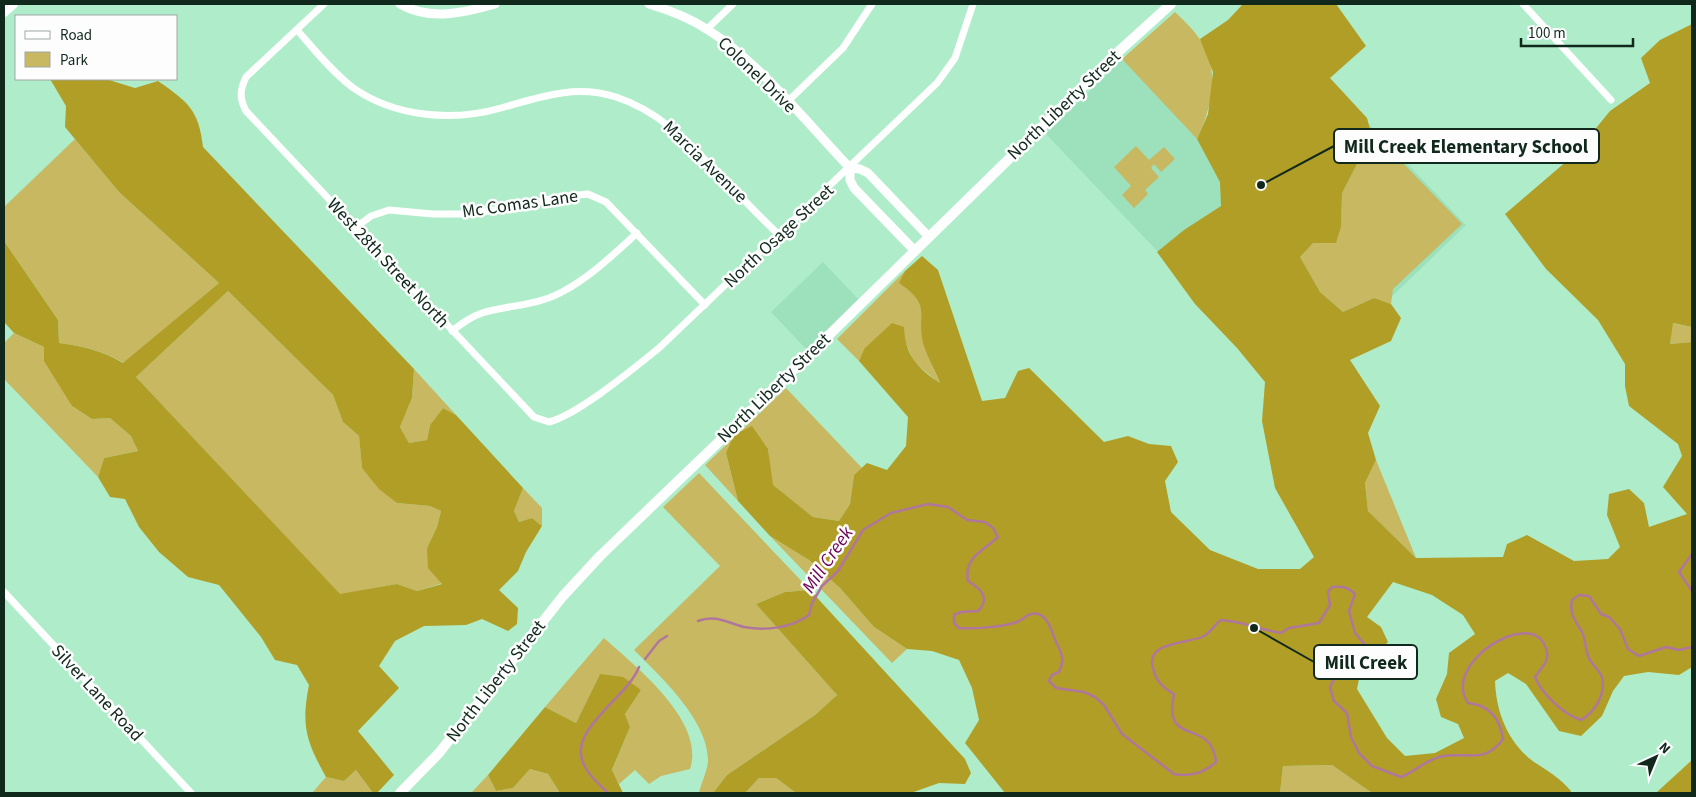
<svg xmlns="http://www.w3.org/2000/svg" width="1696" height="797" viewBox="0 0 1696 797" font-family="'Source Sans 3',sans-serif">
  <rect width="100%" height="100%" fill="#afedca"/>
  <!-- built -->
  <g fill="#9ce1bc">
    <polygon points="1298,50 1466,225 1292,393 1046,134 1122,59 1203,144"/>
    <polygon points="823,262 858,299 807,350 771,312"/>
  </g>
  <!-- green -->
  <g fill="#c7b861">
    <path d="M1175 12C1183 20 1192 28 1199 38 1221 69 1212 107 1197 139L1122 59Z"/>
    <polygon points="1370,129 1462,224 1393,289 1391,304 1374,298 1343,312 1320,292 1300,257 1313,243 1341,226 1342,193 1359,160"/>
    <path d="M75 139 119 192 219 283 124 363C103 351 83 346 59 343L58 320 4 241V207Z"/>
    <polygon points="1136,146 1149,160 1164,147 1175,159 1161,172 1154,164 1151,168 1159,177 1145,190 1148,194 1134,208 1122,195 1131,186 1114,167"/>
    <path d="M905 271 900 283C933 306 916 315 924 344 927 357 935 371 940 384L914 362 905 341 864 349 859 361 837 339Z"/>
    <polygon points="228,291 333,395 343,422 359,436 362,468 397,503 430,506 441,511 437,527 427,548 443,583 417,591 397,584 340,595 136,377"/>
    <polygon points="1672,323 1692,327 1692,342 1670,344"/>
    <polygon points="14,333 44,347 72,406 92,419 110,418 131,436 138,451 104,458 98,477 4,379 4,343"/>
    <polygon points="414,369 456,415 443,408 430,425 427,440 409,443 400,427 412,398"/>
    <polygon points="786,388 862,468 854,475 850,504 839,521 813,517 772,485 768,449 726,453 738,501 705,465"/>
    <polygon points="1376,460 1416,558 1368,511 1365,483"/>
    <path d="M699 473 810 590 785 592 756 604 837 695 815 715 727 775 713 793H699C701 783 708 770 708 760 708 720 660 676 634 650L720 566 663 507Z"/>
    <polygon points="523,488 542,508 542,526 532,518 519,522 514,511"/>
    <polygon points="770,536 809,560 840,588 874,627 907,649 892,663"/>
    <path d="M604 638C635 666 706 721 690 769L661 776 649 784 635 770 619 784 612 771 630 727 625 714 641 690 600 674 576 723 545 707Z"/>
    <polygon points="1332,765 1372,793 1280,793 1283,766"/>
    <polygon points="530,769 548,774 560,793 471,793 488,775 496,791 513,788"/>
    <polygon points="356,770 373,793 312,793 326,777 344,781"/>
    <polygon points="759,778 776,778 796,793 745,793"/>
  </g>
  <!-- forest -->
  <g fill="#b19e26" fill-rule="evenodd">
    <path d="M1243 4H1336L1366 46 1330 78 1367 118 1370 129 1359 160 1342 193 1341 226 1336 243H1313L1300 257 1320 292 1343 312 1374 298 1391 304 1401 318 1391 341 1350 360 1380 406 1368 433 1376 460 1365 483 1368 511 1416 558 1503 557 1507 544 1527 535 1574 561 1608 559 1620 547 1607 515 1609 494 1629 489 1644 503 1649 527 1687 514 1663 487 1682 456 1678 444 1629 406 1625 386V364L1598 320 1546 269 1505 214 1575 154 1610 111 1650 83 1641 58 1660 40 1692 24V327L1673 323 1670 344 1692 342V667L1679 675 1648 672 1624 676 1613 691 1602 716 1581 736 1559 731 1526 684 1508 673 1495 681C1496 712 1508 743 1534 762 1548 771 1560 778 1571 791L1570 793H1372L1332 765 1283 766 1280 793H1005L965 743 979 720 972 688 959 660 932 651 907 649 874 627 840 588 809 560 770 536 738 501 726 453 734 435 752 426 768 449 773 485 813 517 839 521 850 504 854 475 867 463 887 470 906 446 908 417 859 361 864 349 892 323 904 327C905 355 917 368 940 383 935 370 927 357 923 343 916 314 933 306 899 283L905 271 922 256 938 270 982 401 1005 398 1018 371 1029 368 1104 442 1128 436 1149 444 1171 446 1178 462 1165 481 1171 512 1210 550 1258 569H1300L1314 557 1275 488 1262 421 1265 382 1237 348 1195 304 1157 252 1184 230 1221 206 1220 182 1197 139 1208 114 1213 72 1200 39 1228 20ZM1393 582 1432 595 1463 615 1475 634 1449 653 1447 674 1436 699 1441 717 1458 724 1464 738 1435 753 1405 756 1387 738 1357 689 1361 669 1388 642 1381 627 1367 617Z"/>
    <path d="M50 79H106L135 88 158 81C188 102 199 110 203 147L414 369 412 398 400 427 409 443 427 440 430 425 443 408 456 415 523 488 514 511 519 522 532 518 542 526 526 552 518 571 499 590 518 608 517 624 508 631 482 619 466 625 424 626 395 641 379 666 399 688 358 731 394 775 377 793H373L356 770 344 781 326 777C306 741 301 726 309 685L297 665 275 660 261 637 219 585 188 577 159 552 139 527 125 499 110 497 98 477 104 458 138 451 131 436 110 418 92 419 72 406 44 361V347L14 333 4 322V241L58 320 59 343C83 346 103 351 123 363L219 283 119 192 65 127 66 106ZM228 291 333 395 343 422 359 436 362 468 379 489 397 503 430 506 441 511 437 527 427 548 428 568 442 584 417 591 397 584 340 594 136 377Z"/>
    <polygon points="810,590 965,759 971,773 965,784 939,783 911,793 796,793 776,778 759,778 745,793 713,793 727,775 815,715 837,695 756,604 785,592"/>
    <polygon points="600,674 623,677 641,690 625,714 630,727 612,770 623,793 560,793 548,774 530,769 513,788 496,791 488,775 545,707 576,723"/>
    <polygon points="1692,760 1692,793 1655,793 1657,792"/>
  </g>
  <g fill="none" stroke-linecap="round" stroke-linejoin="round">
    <!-- stream -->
    <g stroke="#af779e" stroke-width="2.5">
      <polyline points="1692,554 1679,572 1692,591"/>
      <path d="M698 621C715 614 728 623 744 627 766 631 791 628 809 615L812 603 822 586 838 571 863 530 891 513 928 504 948 507 967 520 985 522 993 528 998 537C982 552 964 557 968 581 981 589 991 598 978 611L961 612 954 615V623L959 628C973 629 1001 627 1014 623 1023 621 1028 611 1038 614 1049 617 1052 633 1056 642 1062 653 1065 660 1059 672L1052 675 1049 681 1056 688 1084 692 1095 697 1104 705 1122 734 1174 774C1190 777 1204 773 1216 762 1211 716 1162 749 1174 694 1162 687 1156 681 1153 668 1145 641 1188 644 1204 636 1210 633 1215 624 1221 620 1242 621 1260 630 1281 633L1289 628 1319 623 1330 605 1328 592 1332 587C1342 586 1348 587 1355 594L1349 611 1355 633 1372 653C1358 671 1343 660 1330 687L1334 701 1347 713 1351 737 1359 753 1372 766 1401 777C1416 771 1427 759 1443 756 1468 752 1485 764 1503 739 1500 718 1490 705 1468 703 1441 664 1529 608 1545 646 1547 650 1548 656 1546 661 1544 666 1538 672 1535 677 1541 693 1564 715 1581 720 1595 712 1606 694 1602 677 1600 671 1592 665 1589 658 1585 650 1586 640 1582 632 1575 620 1569 614 1572 600L1579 595 1589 596 1601 614 1609 617 1620 629 1628 649 1639 656 1666 647 1679 650 1692 647"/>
      <polyline points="645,659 659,641 667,636"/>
      <path d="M608 793C600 785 591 778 585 767 564 731 627 699 639 667"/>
    </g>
    <!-- minor -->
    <g stroke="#fff" stroke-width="7">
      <path d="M324 4 246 77C240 90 239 98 246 111L534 417 549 422C579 414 634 368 659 348L937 83 955 58 973 4"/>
      <polyline points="1523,4 1611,100"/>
      <polyline points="707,29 733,4"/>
      <path d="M297 30C314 49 331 71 352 87 394 117 452 122 501 108 540 97 575 84 616 97 659 111 687 141 718 173 738 194 758 215 779 235"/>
      <polyline points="787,102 843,48 872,4"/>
      <polyline points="355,228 371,216 389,210 433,214 467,214 510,208 560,197 588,194 606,202 705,305"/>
      <path d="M452 331C461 324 470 317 482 313 508 305 535 306 560 293 589 278 613 255 637 233"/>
      <polyline points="4,592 191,793"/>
    </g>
    <!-- tertiary -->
    <g stroke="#fff" stroke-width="9">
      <path d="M400 4C430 21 464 13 495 4"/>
      <path d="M649 4C669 10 690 18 708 30 759 62 808 124 850 168V180L854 188 915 251"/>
      <polyline points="850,168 860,169 868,173 929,237"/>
    </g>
    <!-- secondary -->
    <g stroke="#fff" stroke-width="10">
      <polyline points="4,12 13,4"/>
      <polyline points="400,793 439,753 563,596 600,556 780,383 1118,52 1171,4"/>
    </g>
  </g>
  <g text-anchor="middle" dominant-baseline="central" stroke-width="5" stroke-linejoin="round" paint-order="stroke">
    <!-- street labels -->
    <g font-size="18" fill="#11291d" stroke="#fdfdfd">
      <text transform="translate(757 75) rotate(44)">Colonel Drive</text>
      <text transform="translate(1064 105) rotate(-44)">North Liberty Street</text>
      <text transform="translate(705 162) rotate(44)">Marcia Avenue</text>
      <text transform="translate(520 204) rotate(-8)">Mc Comas Lane</text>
      <text transform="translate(779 236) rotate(-43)">North Osage Street</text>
      <text transform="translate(388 263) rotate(47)">West 28th Street North</text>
      <text transform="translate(774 388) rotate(-44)">North Liberty Street</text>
      <text transform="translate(496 681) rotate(-52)">North Liberty Street</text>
      <text transform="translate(97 693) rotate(47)">Silver Lane Road</text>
    </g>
    <!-- water labels -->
    <g font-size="19" font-style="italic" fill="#700459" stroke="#fdfdfd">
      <text transform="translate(828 560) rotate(-56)">Mill Creek</text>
    </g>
  </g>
  <!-- callouts -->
  <path fill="none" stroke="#11291d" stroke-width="2" d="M1261 185L1334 146M1254 628L1314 662"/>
  <g fill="#11291d" stroke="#fdfdfd" stroke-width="2">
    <circle cx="1261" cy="185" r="5"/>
    <circle cx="1254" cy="628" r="5"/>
  </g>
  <g fill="#fdfdfd" stroke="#11291d" stroke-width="2">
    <rect x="1334" y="129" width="265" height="34" rx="5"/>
    <rect x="1314" y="645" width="103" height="34" rx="5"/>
  </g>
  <g font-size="19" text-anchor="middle" font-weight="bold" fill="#11291d">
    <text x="1466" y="153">Mill Creek Elementary School</text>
    <text x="1366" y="669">Mill Creek</text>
  </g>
  <!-- border -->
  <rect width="1696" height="797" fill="none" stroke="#11291d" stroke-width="10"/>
  <!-- legend -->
  <rect x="15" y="15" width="162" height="65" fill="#fdfdfd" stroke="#9fa8a3"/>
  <rect x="25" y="31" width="25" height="8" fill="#ffffff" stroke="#9fa8a3"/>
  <text x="60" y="40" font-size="15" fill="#11291d">Road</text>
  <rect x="25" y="52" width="25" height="15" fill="#c7b861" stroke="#9fa8a3"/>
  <text x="60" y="65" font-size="15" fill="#11291d">Park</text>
  <!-- north arrow -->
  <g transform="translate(1656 757) rotate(44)" stroke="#fdfdfd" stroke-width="4" paint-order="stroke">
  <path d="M0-4L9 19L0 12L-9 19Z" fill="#11291d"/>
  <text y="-8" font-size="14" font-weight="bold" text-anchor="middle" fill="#11291d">N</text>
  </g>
  <!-- scale -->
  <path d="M1521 38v8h112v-8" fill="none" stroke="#11291d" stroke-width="2.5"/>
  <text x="1528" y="38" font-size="15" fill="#11291d" stroke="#fdfdfd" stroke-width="4" paint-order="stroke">100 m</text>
</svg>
